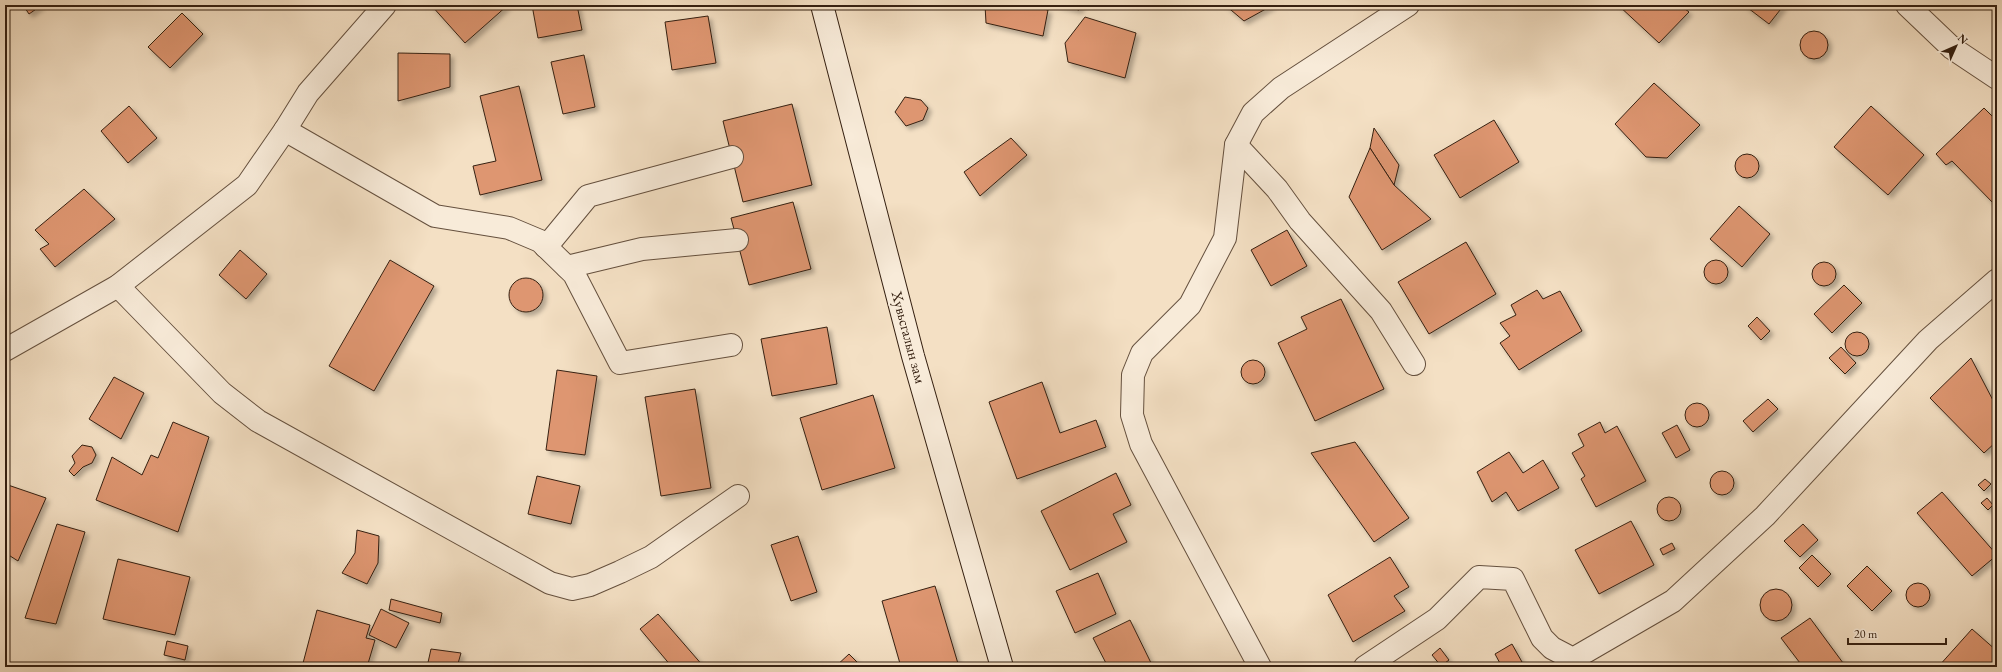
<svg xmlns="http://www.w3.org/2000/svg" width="2002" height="672" viewBox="0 0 2002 672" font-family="'EB Garamond',serif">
  <defs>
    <filter id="shadow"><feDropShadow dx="3.5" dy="3.5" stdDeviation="2" flood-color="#0004"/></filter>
  </defs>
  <rect width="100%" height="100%" fill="#f4e0c4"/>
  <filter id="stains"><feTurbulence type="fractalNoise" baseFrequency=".005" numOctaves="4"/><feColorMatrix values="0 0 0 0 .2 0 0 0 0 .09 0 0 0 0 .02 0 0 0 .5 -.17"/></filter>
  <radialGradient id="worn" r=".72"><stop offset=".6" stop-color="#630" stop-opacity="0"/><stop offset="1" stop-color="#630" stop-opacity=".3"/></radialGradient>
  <!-- building -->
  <g fill="#de9671" stroke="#352011" filter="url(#shadow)">
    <polygon points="23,5 42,5 29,14"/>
    <polygon points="431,5 508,5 465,43"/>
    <polygon points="532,5 577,5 582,30 538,38"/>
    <polygon points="985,5 1024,5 1048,10 1043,36 986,23"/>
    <polygon points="1057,5 1081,5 1079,10"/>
    <polygon points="1225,5 1273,5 1244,21"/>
    <polygon points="1618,5 1680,5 1689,12 1659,43"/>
    <polygon points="1744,5 1784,5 1769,24"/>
    <polygon points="182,13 203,34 170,68 148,47"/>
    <polygon points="708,16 716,63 672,70 665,22"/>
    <polygon points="1085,17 1136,33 1125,78 1068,62 1065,43"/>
    <circle cx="1814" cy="45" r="14"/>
    <polygon points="398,53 450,54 450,87 398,101"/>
    <polygon points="584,55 595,107 563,114 551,62"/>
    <polygon points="1654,83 1700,125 1667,158 1646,157 1615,124"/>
    <polygon points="519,86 542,180 480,195 473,166 496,161 480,96"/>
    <polygon points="905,97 921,100 928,108 923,120 906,126 895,112"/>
    <polygon points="792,104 812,185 743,202 723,121"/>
    <polygon points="129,106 157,138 128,163 101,131"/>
    <polygon points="1871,106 1924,155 1888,195 1834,147"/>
    <polygon points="1984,108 1997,121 1996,206 1952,161 1946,165 1936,154"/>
    <polygon points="1494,120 1519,162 1460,198 1434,155"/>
    <polygon points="1374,128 1399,165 1394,185 1370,148"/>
    <polygon points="1011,138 1027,155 980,196 964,172"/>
    <polygon points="1370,148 1394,185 1431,219 1382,250 1349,197"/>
    <circle cx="1747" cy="166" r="12"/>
    <polygon points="84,189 115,219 55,267 40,249 49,244 35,230"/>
    <polygon points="793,202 811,269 749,285 731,218"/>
    <polygon points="1739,206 1770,234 1742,267 1710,239"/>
    <polygon points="1287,230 1307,266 1271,286 1251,250"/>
    <polygon points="1466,242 1496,294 1429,334 1398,282"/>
    <polygon points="240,250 267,274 246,299 219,275"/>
    <polygon points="390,260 434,286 374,391 329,366"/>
    <circle cx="1716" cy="272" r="12"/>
    <circle cx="1824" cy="274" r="12"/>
    <circle cx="526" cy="295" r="17"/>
    <polygon points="1844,285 1862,303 1832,333 1814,314"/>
    <polygon points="1537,290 1543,299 1560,291 1582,331 1519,370 1500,343 1510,336 1500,323 1516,315 1511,305"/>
    <polygon points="1341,299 1384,389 1315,421 1278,343 1307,329 1301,317"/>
    <polygon points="1757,317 1770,331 1761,340 1748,326"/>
    <polygon points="827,327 837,384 772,396 761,339"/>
    <circle cx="1857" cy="344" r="12"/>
    <polygon points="1841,347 1856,363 1845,374 1829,358"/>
    <polygon points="1971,358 1997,408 1997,441 1984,453 1930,398"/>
    <circle cx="1253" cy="372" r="12"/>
    <polygon points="557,370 597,376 585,455 546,450"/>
    <polygon points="114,377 144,393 121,439 89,419"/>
    <polygon points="1042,382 1060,433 1096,420 1106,447 1017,479 989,402"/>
    <polygon points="695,389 711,488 661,496 645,397"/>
    <polygon points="873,395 895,468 822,490 800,418"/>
    <polygon points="1768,399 1778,409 1753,432 1743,421"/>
    <circle cx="1697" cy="415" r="12"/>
    <polygon points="173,422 209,437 178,532 96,500 112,457 142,475 151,455 158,458"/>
    <polygon points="1600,422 1605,433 1617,426 1646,481 1596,507 1581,479 1585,476 1572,453 1584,446 1578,434"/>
    <polygon points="1677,425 1690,450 1676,458 1662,433"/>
    <polygon points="1355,442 1409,518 1374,542 1311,453"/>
    <polygon points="82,445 92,447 96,455 92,463 83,467 74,476 69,471 75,463 72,456"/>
    <polygon points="1509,452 1523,473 1543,460 1559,488 1518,511 1506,492 1492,502 1477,472"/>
    <circle cx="1722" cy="483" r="12"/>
    <polygon points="1116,473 1131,505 1113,514 1127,542 1070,570 1041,511"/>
    <polygon points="537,476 580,486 571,524 528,514"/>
    <polygon points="1985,479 1991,484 1984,491 1978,485"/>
    <polygon points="5,484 46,498 18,561 7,554 5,558"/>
    <polygon points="1942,492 1997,555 1972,576 1917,513"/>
    <circle cx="1669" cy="509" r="12"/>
    <polygon points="1987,498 1993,505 1988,510 1981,503"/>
    <polygon points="1631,521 1654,565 1599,594 1575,550"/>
    <polygon points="57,524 85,532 56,624 25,618"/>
    <polygon points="1803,524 1818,540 1800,557 1784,541"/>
    <polygon points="357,530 379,536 378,563 367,584 342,573 355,553"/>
    <polygon points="798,536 817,592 791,601 771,545"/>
    <polygon points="1672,543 1675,549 1663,555 1660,549"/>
    <polygon points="1812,555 1831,574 1818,587 1799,568"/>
    <polygon points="1390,557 1409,587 1394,596 1405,611 1353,642 1328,595"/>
    <polygon points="118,559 190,577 175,635 103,619"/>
    <polygon points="1867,566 1892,591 1872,611 1847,586"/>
    <polygon points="1098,573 1116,614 1075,633 1056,591"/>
    <circle cx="1918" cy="595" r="12"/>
    <polygon points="935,586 959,667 901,667 882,601"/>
    <circle cx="1776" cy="605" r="16"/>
    <polygon points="391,599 442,613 440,623 389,610"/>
    <polygon points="381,609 409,623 396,648 369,635"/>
    <polygon points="317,610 370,625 366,638 375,640 367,667 302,667"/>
    <polygon points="658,614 704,667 672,667 640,629"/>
    <polygon points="1810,618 1846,667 1803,667 1781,638"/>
    <polygon points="1130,620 1153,667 1108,667 1093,638"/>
    <polygon points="1972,629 1997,651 1997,657 1988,667 1938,667"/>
    <polygon points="167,641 188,646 185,660 164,655"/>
    <polygon points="1512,644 1522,662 1512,667 1502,667 1495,654"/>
    <polygon points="1440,648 1449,660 1441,666 1432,655"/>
    <polygon points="431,649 461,653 457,667 427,667"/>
    <polygon points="849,654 862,667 835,667"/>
    <polygon points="171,664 191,667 170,667"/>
  </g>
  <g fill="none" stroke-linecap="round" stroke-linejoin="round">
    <!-- minor casing -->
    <g stroke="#65503e" stroke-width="24">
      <g id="minor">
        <polyline points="1907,5 1952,48 1997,78"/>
        <polyline points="285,130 435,216 509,228 540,241 574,274 620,363 731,345"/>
        <polyline points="1236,145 1277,189 1300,221 1381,311 1414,364"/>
        <polyline points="546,247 588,196 732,157"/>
        <polyline points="567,267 642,249 737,240"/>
        <polyline points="118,286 222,393 258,421 550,583 572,589 590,585 620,572 651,557 738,496"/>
        <polyline points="5,350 118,286 247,185 285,130 308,93 385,5"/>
        <polyline points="1260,667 1141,444 1132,415 1133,375 1142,353 1190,305 1225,238 1236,145 1253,113 1281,88 1408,5"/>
        <polyline points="1365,667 1437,619 1479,577 1513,579 1542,638 1552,648 1573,659 1673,601 1765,516 1928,340 1997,280"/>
      </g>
    </g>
    <!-- secondary casing -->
    <g stroke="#352011" stroke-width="24">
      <polyline id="secondary" points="822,5 913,356 1002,667"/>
    </g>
    <!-- minor -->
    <use href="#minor" stroke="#f8ebd9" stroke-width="22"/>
    <!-- secondary -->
    <use href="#secondary" stroke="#f8ebd9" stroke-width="22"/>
  </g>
  <g text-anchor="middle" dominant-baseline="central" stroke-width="3.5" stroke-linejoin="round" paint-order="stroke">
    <!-- street labels -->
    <g font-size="15" fill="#352011" stroke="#f8ebd9">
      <text transform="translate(909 337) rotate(75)">Хувьсгалын зам</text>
    </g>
  </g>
  <!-- margin -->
  <rect width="2002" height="672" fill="none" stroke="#f4e0c4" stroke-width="20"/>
  <rect x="6" y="6" width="1990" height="660" fill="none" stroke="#352011" stroke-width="2"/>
  <rect x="10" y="10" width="1982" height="652" fill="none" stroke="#352011"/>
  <!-- north arrow -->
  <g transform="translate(1956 46) rotate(45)" stroke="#f8ebd9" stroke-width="3" paint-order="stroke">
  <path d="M0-3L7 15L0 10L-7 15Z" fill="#352011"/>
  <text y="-6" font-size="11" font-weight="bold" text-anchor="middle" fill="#352011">N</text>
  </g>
  <!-- scale -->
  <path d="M1848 638v6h98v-6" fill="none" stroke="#352011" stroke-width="2"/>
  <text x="1854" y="638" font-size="12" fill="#352011" stroke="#f8ebd9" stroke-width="3" paint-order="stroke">20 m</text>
  <rect width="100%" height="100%" filter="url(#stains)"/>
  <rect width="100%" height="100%" fill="url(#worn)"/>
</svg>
